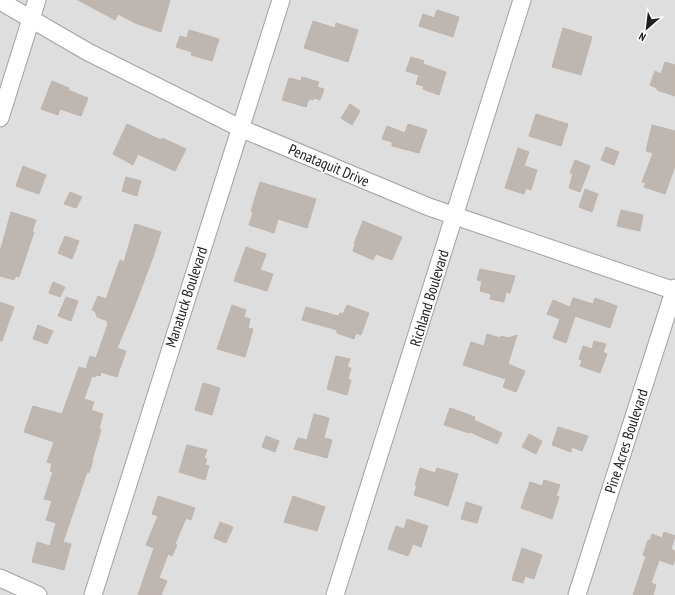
<svg xmlns="http://www.w3.org/2000/svg" width="675" height="595" viewBox="0 0 675 595" font-family="'PT Sans Narrow',sans-serif">
  <rect width="100%" height="100%" fill="#f0ede8"/>
  <!-- residential -->
  <rect fill="#dedede" x="0" y="0" width="675" height="595"/>
  <!-- building -->
  <g fill="#bdb6b1" stroke="#c0b4ac">
    <polygon points="78,0 170,0 161,32 135,23 118,14 115,20"/>
    <polygon points="437,10 459,17 453,37 419,26 423,14 434,18"/>
    <polygon points="313,21 335,28 336,23 358,30 348,62 304,48"/>
    <polygon points="563,28 592,37 581,75 552,67"/>
    <polygon points="189,30 219,39 212,61 191,55 192,52 176,47 180,36 187,38"/>
    <polygon points="411,57 424,61 423,64 446,72 439,95 423,89 424,86 416,84 419,75 406,71"/>
    <polygon points="665,62 675,65 675,96 657,90 657,88 650,85 655,71 661,74"/>
    <polygon points="302,77 319,82 317,87 324,89 320,100 314,98 313,100 309,99 306,107 282,100 289,78 301,81"/>
    <polygon points="52,81 69,88 68,90 88,98 81,116 60,109 58,115 41,109"/>
    <polygon points="350,104 360,111 352,125 341,118"/>
    <polygon points="536,114 568,124 561,146 529,136"/>
    <polygon points="127,124 161,140 162,138 186,149 175,171 138,154 133,165 113,154"/>
    <polygon points="408,124 427,130 419,153 392,146 392,142 382,139 387,126 405,133"/>
    <polygon points="652,125 675,131 675,166 665,194 644,187 646,183 642,182 653,153 646,151"/>
    <polygon points="606,147 619,152 614,165 601,160"/>
    <polygon points="518,148 529,152 524,166 537,170 531,190 526,188 524,194 505,188"/>
    <polygon points="575,160 590,166 580,192 569,188 573,174 570,173"/>
    <polygon points="23,166 46,175 39,194 16,186"/>
    <polygon points="126,177 141,181 137,196 122,191"/>
    <polygon points="260,182 316,199 307,228 278,219 274,233 249,225 253,212 251,211"/>
    <polygon points="585,189 598,194 592,212 579,207"/>
    <polygon points="70,192 82,197 76,208 64,204"/>
    <polygon points="621,210 643,215 640,231 617,226"/>
    <polygon points="11,212 36,220 32,232 34,232 19,277 16,276 14,280 0,276 0,252"/>
    <polygon points="363,221 402,237 392,260 376,254 373,260 353,251 355,245 354,244"/>
    <polygon points="135,224 161,232 153,257 133,310 117,348 126,351 117,377 101,372 100,376 96,375 95,377 92,376 84,399 94,402 91,410 103,414 99,428 101,430 92,460 93,460 89,473 87,472 63,542 71,544 64,570 32,562 37,542 50,546 56,523 46,520 52,501 44,499 53,472 50,471 52,464 47,462 54,442 24,432 33,406 62,414 79,367 86,369 90,356 96,358 108,324 107,323 108,321 97,317 95,311 92,310 98,296 106,299 120,260 124,262"/>
    <polygon points="65,236 79,241 72,259 58,253"/>
    <polygon points="246,247 266,254 260,270 273,274 267,291 234,281"/>
    <polygon points="480,269 515,276 510,293 506,292 504,302 490,299 491,294 480,291 482,281 477,280"/>
    <polygon points="53,282 65,287 60,297 49,293"/>
    <polygon points="66,297 78,301 71,321 58,316"/>
    <polygon points="573,298 593,304 595,298 617,306 610,328 575,316 566,343 553,338 560,319 547,314 553,300 570,307"/>
    <polygon points="0,302 14,307 2,341 0,341"/>
    <polygon points="232,305 246,310 244,317 250,319 248,328 253,329 245,357 217,349"/>
    <polygon points="347,305 369,313 361,335 356,333 354,339 337,333 337,330 302,320 306,307 338,316 340,313 343,314"/>
    <polygon points="38,325 53,331 47,344 33,339"/>
    <polygon points="487,334 501,338 501,336 508,338 517,335 508,364 525,371 516,392 503,387 506,379 463,365 471,342 484,346"/>
    <polygon points="594,341 606,344 603,352 607,354 600,373 580,366 582,360 579,359 583,346 592,349"/>
    <polygon points="336,356 350,359 347,367 351,368 348,379 351,380 347,395 327,389"/>
    <polygon points="203,383 220,388 212,415 195,410"/>
    <polygon points="450,408 475,417 474,420 502,433 497,444 470,432 469,433 444,425"/>
    <polygon points="314,414 329,418 324,438 332,440 327,458 294,449 298,438 307,440"/>
    <polygon points="558,427 588,436 582,451 572,447 571,452 552,445"/>
    <polygon points="529,434 542,441 536,454 522,447"/>
    <polygon points="266,436 279,441 275,452 262,447"/>
    <polygon points="187,445 207,450 204,458 207,459 205,465 209,466 205,480 179,472"/>
    <polygon points="420,468 435,473 437,468 458,474 448,506 414,495 417,485 415,485"/>
    <polygon points="544,480 560,485 556,496 559,497 552,519 521,508 530,482 542,486"/>
    <polygon points="158,496 195,508 191,520 186,518 175,544 177,545 172,556 168,554 159,578 167,581 161,595 138,595 154,548 146,545 158,516 152,514"/>
    <polygon points="293,496 325,507 317,531 284,522"/>
    <polygon points="466,502 482,507 477,523 461,519"/>
    <polygon points="407,519 428,526 421,547 413,544 408,556 388,549 396,526 404,529"/>
    <polygon points="220,522 233,527 226,543 214,538"/>
    <polygon points="664,532 675,536 671,549 675,551 675,558 673,565 659,560 651,583 656,585 653,595 633,595 646,556 643,555 648,540 650,541 652,534 662,538"/>
    <polygon points="522,548 542,555 534,579 525,576 523,583 512,580"/>
  </g>
  <g fill="none" stroke-linecap="round" stroke-linejoin="round">
    <!-- minor casing -->
    <g stroke="#a1a1a1" stroke-width="19">
      <g id="minor">
        <polyline points="0,1 88,52 240,128 429,207 675,291"/>
        <polyline points="0,118 37,0"/>
        <polyline points="0,578 38,595"/>
        <polyline points="93,595 281,0"/>
        <polyline points="335,595 522,0"/>
        <polyline points="577,595 675,288"/>
      </g>
    </g>
    <!-- minor -->
    <use href="#minor" stroke="#fff" stroke-width="17"/>
  </g>
  <g text-anchor="middle" dominant-baseline="central" stroke-width="3" stroke-linejoin="round" paint-order="stroke">
    <!-- street labels -->
    <g font-size="15" fill="#202020" stroke="#fff">
      <text transform="translate(329 165) rotate(23)">Penataquit Drive</text>
      <text transform="translate(186 297) rotate(-72)">Manatuck Boulevard</text>
      <text transform="translate(429 298) rotate(-73)">Richland Boulevard</text>
      <text transform="translate(626 441) rotate(-72)">Pine Acres Boulevard</text>
    </g>
  </g>
  <!-- north arrow -->
  <g transform="translate(647 28) rotate(208)" stroke="#ffffff" stroke-width="3" paint-order="stroke">
  <path d="M0-3L7 15L0 10L-7 15Z" fill="#202020"/>
  <text y="-6" font-size="11" font-weight="bold" text-anchor="middle" fill="#202020">N</text>
  </g>
</svg>
